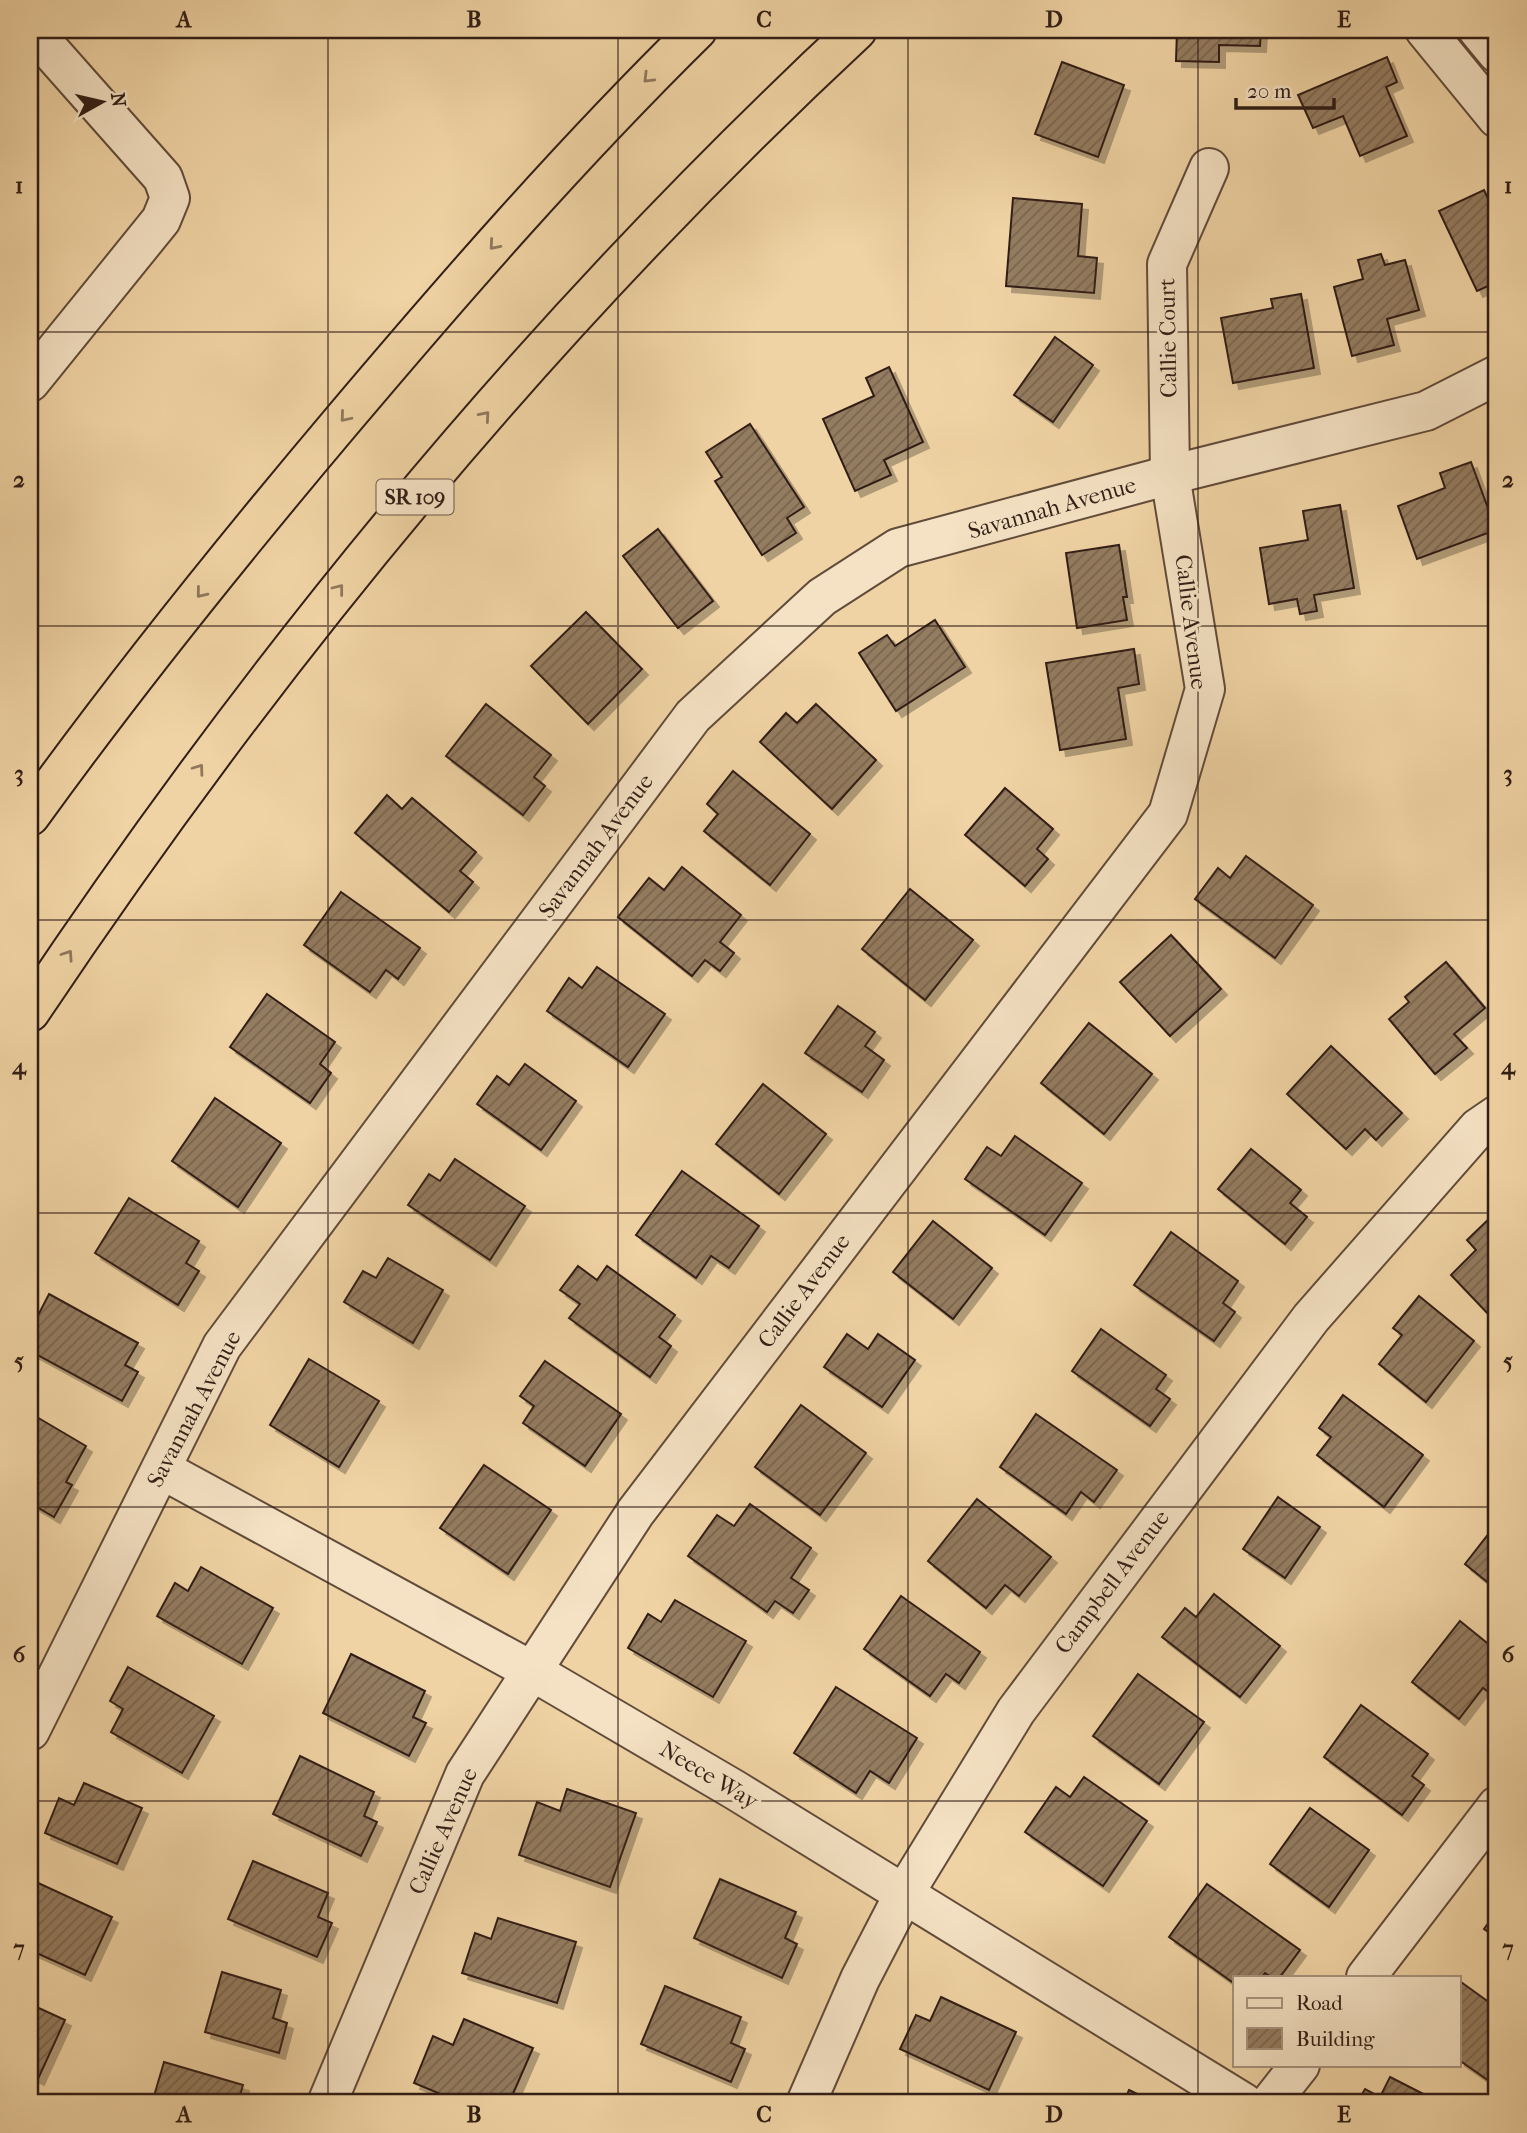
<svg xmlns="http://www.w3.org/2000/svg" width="1527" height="2133" viewBox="0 0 1527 2133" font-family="'IM FELL French Canon',serif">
  <defs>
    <pattern id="building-hatch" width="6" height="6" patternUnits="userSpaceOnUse" patternTransform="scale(1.75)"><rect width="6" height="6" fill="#947c60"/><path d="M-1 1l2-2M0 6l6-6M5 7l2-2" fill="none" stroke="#79654e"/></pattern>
    <filter id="shadow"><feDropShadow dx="6" dy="6" stdDeviation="0" flood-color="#0004"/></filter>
  </defs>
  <rect width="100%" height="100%" fill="#f0d3a4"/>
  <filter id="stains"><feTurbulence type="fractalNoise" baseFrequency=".00286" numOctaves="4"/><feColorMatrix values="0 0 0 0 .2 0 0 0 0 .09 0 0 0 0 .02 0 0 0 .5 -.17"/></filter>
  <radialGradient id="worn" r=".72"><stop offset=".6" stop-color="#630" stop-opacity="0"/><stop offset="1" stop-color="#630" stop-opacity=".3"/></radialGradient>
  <!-- building -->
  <g fill="url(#building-hatch)" stroke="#311e16" stroke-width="2" filter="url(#shadow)">
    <polygon points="1177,30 1261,30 1260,46 1219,45 1219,62 1176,61"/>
    <polygon points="1387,57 1397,82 1386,87 1407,136 1360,156 1343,116 1313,128 1298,95"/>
    <polygon points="1062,62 1124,85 1098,157 1035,134"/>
    <polygon points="1484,190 1497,218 1497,282 1477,291 1439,211"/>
    <polygon points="1013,198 1082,204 1078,256 1097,258 1094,293 1006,286"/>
    <polygon points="1381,254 1385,265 1405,260 1419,310 1387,319 1394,345 1352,356 1334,287 1363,279 1358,260"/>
    <polygon points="1301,294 1314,368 1233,383 1221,318 1273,308 1271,299"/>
    <polygon points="1055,337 1093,365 1053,422 1014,395"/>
    <polygon points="889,367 923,442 884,460 891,475 855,491 823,419 874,396 866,378"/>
    <polygon points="750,424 804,507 787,518 796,533 762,555 715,481 722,477 706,452"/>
    <polygon points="1471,462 1496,530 1417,559 1398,506 1445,488 1440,473"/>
    <polygon points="1340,505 1354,588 1314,595 1317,611 1300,614 1297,599 1269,604 1260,548 1308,540 1303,511"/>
    <polygon points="658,529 713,601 678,628 623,556"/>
    <polygon points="1119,545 1127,597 1123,597 1127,620 1077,628 1066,553"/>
    <polygon points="586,612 642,669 588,724 531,666"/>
    <polygon points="935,620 965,667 896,711 859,653 887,635 895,646"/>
    <polygon points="1134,649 1139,684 1118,688 1126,739 1060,750 1046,663"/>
    <polygon points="486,704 551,755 534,777 545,786 523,815 446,756"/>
    <polygon points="816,704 876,760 832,809 760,742 786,713 797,723"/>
    <polygon points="733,771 810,834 770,885 704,831 718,814 707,804"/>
    <polygon points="1005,788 1053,829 1037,849 1048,859 1025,886 965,835"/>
    <polygon points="387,795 402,809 412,798 476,852 460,871 473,882 449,912 355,833"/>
    <polygon points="1246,856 1313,905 1275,958 1195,899 1218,868 1230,878"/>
    <polygon points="682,867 741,915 720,942 734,953 720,971 705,960 692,976 618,917 649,878 664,890"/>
    <polygon points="910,889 973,940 925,1000 862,949"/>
    <polygon points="341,892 420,948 398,979 386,970 370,992 304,945"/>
    <polygon points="1171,935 1221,989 1170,1036 1120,982"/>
    <polygon points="1446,962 1485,1008 1454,1034 1467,1048 1435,1074 1389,1019 1409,1002 1405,997"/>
    <polygon points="597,967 665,1014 628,1067 547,1011 569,978 582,988"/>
    <polygon points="267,994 335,1042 320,1064 331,1073 310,1103 230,1047"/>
    <polygon points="838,1006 875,1032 865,1046 884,1060 862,1092 805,1053"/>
    <polygon points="1089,1023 1152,1074 1104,1134 1041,1083"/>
    <polygon points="1331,1046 1402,1113 1376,1140 1365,1129 1346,1149 1287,1094"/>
    <polygon points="525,1064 576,1101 541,1150 477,1104 497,1076 509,1085"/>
    <polygon points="763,1084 826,1134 779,1194 716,1144"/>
    <polygon points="215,1098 281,1143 238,1207 172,1161"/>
    <polygon points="1015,1136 1082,1183 1045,1235 965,1179 987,1147 1001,1156"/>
    <polygon points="1251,1149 1301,1190 1290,1203 1307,1217 1285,1244 1218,1189"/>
    <polygon points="455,1159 525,1206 490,1260 408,1205 429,1174 440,1181"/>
    <polygon points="682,1171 759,1226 729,1268 711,1256 696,1278 636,1235"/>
    <polygon points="129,1198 199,1241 186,1263 199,1271 178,1305 95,1253"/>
    <polygon points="1497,1211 1497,1311 1491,1317 1451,1275 1476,1250 1467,1240"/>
    <polygon points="933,1221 992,1268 953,1319 893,1272"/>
    <polygon points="1171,1232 1238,1281 1223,1303 1235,1312 1214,1341 1134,1285"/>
    <polygon points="388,1258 443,1290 413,1343 344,1302 363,1271 376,1278"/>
    <polygon points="578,1266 597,1280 607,1266 675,1315 659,1337 671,1346 650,1377 569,1318 580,1304 560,1290"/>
    <polygon points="49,1294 138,1343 125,1365 138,1372 122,1401 30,1351 30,1331"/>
    <polygon points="1419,1296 1474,1341 1426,1402 1379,1364 1402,1335 1393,1328"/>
    <polygon points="1101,1329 1166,1375 1156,1389 1170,1399 1150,1426 1072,1371"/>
    <polygon points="847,1334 868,1349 878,1334 915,1360 882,1407 824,1367"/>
    <polygon points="309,1359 379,1401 339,1467 270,1425"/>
    <polygon points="545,1361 621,1414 585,1466 523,1423 534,1406 520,1396"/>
    <polygon points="1343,1395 1423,1455 1384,1507 1317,1455 1331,1437 1319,1428"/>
    <polygon points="801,1405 866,1453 820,1515 755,1467"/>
    <polygon points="30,1413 86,1446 66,1482 72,1485 54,1517 30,1503"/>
    <polygon points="1036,1414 1117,1470 1094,1502 1081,1492 1066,1514 1000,1467"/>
    <polygon points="484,1465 551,1510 508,1574 440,1528"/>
    <polygon points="1278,1497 1320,1527 1285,1578 1243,1549"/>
    <polygon points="977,1499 1051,1557 1019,1596 1005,1585 986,1608 928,1561"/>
    <polygon points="750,1504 811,1548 791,1578 809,1590 793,1613 775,1601 767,1612 688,1556 717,1515 734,1526"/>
    <polygon points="1497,1523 1497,1590 1465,1564"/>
    <polygon points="201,1567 273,1608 242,1664 157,1616 175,1583 188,1591"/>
    <polygon points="1214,1594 1280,1646 1240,1697 1162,1637 1185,1608 1196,1617"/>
    <polygon points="901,1596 980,1652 959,1683 946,1674 930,1696 864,1649"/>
    <polygon points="675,1600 746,1641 713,1697 628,1648 648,1614 661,1622"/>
    <polygon points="1460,1621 1497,1651 1497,1685 1491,1694 1483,1688 1459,1719 1412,1682"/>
    <polygon points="351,1654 425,1691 413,1717 426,1723 409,1756 323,1713"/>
    <polygon points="128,1667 214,1716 182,1773 111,1732 123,1709 110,1701"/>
    <polygon points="1138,1674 1204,1722 1159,1784 1093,1736"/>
    <polygon points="836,1687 917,1738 889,1783 870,1771 856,1793 794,1753"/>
    <polygon points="1361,1705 1428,1754 1412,1776 1424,1785 1402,1815 1324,1757"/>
    <polygon points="300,1756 374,1792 364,1816 377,1822 361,1856 273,1814"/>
    <polygon points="1084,1777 1147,1821 1103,1886 1025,1832 1056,1787 1070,1797"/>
    <polygon points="84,1783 142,1808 117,1864 45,1833 59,1798 74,1805"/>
    <polygon points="567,1789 636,1813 610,1887 519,1855 537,1802 560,1811"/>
    <polygon points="1310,1808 1369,1850 1329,1907 1270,1864"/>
    <polygon points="253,1861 328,1893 318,1917 332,1923 317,1957 228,1919"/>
    <polygon points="720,1879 796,1912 785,1938 797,1944 782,1978 694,1938"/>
    <polygon points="36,1882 112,1917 85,1975 30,1950 30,1895"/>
    <polygon points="1207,1884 1300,1950 1280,1977 1271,1977 1265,1973 1262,1977 1235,1977 1235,1984 1169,1937"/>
    <polygon points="1497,1911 1497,1938 1484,1929"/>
    <polygon points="498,1918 576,1942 557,2003 462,1973 475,1933 491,1939"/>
    <polygon points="222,1972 281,1990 273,2018 287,2023 279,2053 205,2032"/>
    <polygon points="1461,1982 1497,2008 1497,2075 1492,2083 1459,2060 1459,1986"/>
    <polygon points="665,1986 741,2017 731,2043 745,2049 731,2082 641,2044"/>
    <polygon points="941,1997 1016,2032 989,2090 900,2049 916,2015 930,2021"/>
    <polygon points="30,2004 65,2020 38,2079 30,2075"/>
    <polygon points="464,2019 533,2048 509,2103 462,2103 414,2083 433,2036 453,2045"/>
    <polygon points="164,2062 243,2085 238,2103 152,2103"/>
    <polygon points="1390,2077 1441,2103 1357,2103 1365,2089 1380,2097"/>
    <polygon points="1129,2090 1156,2103 1123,2103"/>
  </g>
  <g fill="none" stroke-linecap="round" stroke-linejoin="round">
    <!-- street casing -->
    <g stroke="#614b3a" stroke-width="42">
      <g id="street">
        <polyline points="1425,30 1497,118"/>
        <polyline points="1478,30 1497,53"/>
        <polyline points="30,382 161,220 170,198 163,178 32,30"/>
        <polyline points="161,1469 532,1671 735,1790 1244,2103"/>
        <polyline points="30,1731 222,1346 693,716 822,597 898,548 1170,475 1426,411 1497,375"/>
        <polyline points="1366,1977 1497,1806"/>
        <polyline points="327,2103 465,1774 635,1513 1168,814 1205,689 1170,475 1167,264 1209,168"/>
        <polyline points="806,2103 860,1979 904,1894 1016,1711 1311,1318 1478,1128 1497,1115"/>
        <polyline points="1270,2103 1300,2065"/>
      </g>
    </g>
    <!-- highway casing -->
    <g stroke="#311e16" stroke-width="42">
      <g id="highway">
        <path d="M30 816C128 680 233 550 341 422 455 287 571 154 697 30"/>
        <path d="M30 1012C268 656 543 322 857 30"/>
      </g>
    </g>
    <!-- street -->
    <use href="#street" stroke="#f5e2c4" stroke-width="38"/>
    <!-- highway -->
    <use href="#highway" stroke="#f0d3a4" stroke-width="38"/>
  </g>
  <!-- one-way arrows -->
  <defs><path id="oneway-chevron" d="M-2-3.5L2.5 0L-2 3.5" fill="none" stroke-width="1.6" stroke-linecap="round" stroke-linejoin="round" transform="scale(1.75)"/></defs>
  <g stroke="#90785d">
    <use href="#oneway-chevron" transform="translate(648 78) rotate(135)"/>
    <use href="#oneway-chevron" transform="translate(494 245) rotate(131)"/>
    <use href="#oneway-chevron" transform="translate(485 416) rotate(-49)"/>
    <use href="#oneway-chevron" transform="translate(345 417) rotate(130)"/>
    <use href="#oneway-chevron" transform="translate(339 589) rotate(-52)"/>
    <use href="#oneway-chevron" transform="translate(201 593) rotate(129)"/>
    <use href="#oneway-chevron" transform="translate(199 769) rotate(-54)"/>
    <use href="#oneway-chevron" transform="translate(68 955) rotate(-56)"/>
  </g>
  <!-- grid -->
  <path fill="none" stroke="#311e16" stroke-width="2" stroke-opacity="0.55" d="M328 30V2103M618 30V2103M908 30V2103M1198 30V2103M30 332H1497M30 626H1497M30 920H1497M30 1213H1497M30 1507H1497M30 1801H1497"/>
  <g text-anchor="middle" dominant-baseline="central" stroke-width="6" stroke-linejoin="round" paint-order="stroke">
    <!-- shield labels -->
    <rect fill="#f5e2c4" stroke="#6c594a" stroke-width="2" x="376.5" y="479.5" width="77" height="35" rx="5"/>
    <g font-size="21" font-weight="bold" fill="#311e16">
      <text x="415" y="497">SR 109</text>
    </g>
    <!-- street labels -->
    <g font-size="23" fill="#311e16" stroke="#f5e2c4">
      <text transform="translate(1168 338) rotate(-91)">Callie Court</text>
      <text transform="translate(1052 508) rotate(-16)">Savannah Avenue</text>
      <text transform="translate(1191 622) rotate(83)">Callie Avenue</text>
      <text transform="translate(596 846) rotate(-53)">Savannah Avenue</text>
      <text transform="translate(804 1291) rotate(-53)">Callie Avenue</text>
      <text transform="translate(194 1409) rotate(-62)">Savannah Avenue</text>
      <text transform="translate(1112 1582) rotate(-53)">Campbell Avenue</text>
      <text transform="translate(709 1775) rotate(31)">Neece Way</text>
      <text transform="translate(443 1831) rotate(-66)">Callie Avenue</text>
    </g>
  </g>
  <!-- margin -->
  <rect width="1527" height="2133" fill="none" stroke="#f0d3a4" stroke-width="77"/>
  <!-- legend -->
  <rect x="1233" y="1976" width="228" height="91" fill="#f5e2c4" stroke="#a7947e" stroke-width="2"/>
  <rect x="1247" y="1998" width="35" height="10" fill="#f5e2c4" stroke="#a7947e" stroke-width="2"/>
  <text x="1296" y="2010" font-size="21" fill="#311e16">Road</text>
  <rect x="1247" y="2028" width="35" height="21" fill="url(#building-hatch)" stroke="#a7947e" stroke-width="2"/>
  <text x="1296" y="2046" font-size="21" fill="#311e16">Building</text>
  <!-- north arrow -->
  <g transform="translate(102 102) rotate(82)" stroke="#f5e2c4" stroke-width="5" paint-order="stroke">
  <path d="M0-5L12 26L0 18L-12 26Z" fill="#311e16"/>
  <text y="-10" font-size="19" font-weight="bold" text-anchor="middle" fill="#311e16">N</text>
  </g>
  <!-- scale -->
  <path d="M1236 98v10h98v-10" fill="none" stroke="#311e16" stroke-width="3.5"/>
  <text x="1247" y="98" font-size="21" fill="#311e16" stroke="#f5e2c4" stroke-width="5" paint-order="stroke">20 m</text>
  <rect x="38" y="38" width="1450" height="2056" fill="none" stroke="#311e16" stroke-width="2.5"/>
  <g font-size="23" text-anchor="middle" font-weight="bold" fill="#311e16">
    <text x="184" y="27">A</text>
    <text x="474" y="27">B</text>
    <text x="764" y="27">C</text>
    <text x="1054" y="27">D</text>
    <text x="1344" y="27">E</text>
    <text x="19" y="193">1</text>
    <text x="1508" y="193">1</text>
    <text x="19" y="487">2</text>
    <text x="1508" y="487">2</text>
    <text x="19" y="781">3</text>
    <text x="1508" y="781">3</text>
    <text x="19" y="1074">4</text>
    <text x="1508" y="1074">4</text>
    <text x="19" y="1368">5</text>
    <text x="1508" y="1368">5</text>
    <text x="19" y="1662">6</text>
    <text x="1508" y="1662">6</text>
    <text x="19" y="1956">7</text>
    <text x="1508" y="1956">7</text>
    <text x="184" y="2122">A</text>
    <text x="474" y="2122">B</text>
    <text x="764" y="2122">C</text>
    <text x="1054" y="2122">D</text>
    <text x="1344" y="2122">E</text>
  </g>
  <rect width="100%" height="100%" filter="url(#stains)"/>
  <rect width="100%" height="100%" fill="url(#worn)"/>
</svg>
